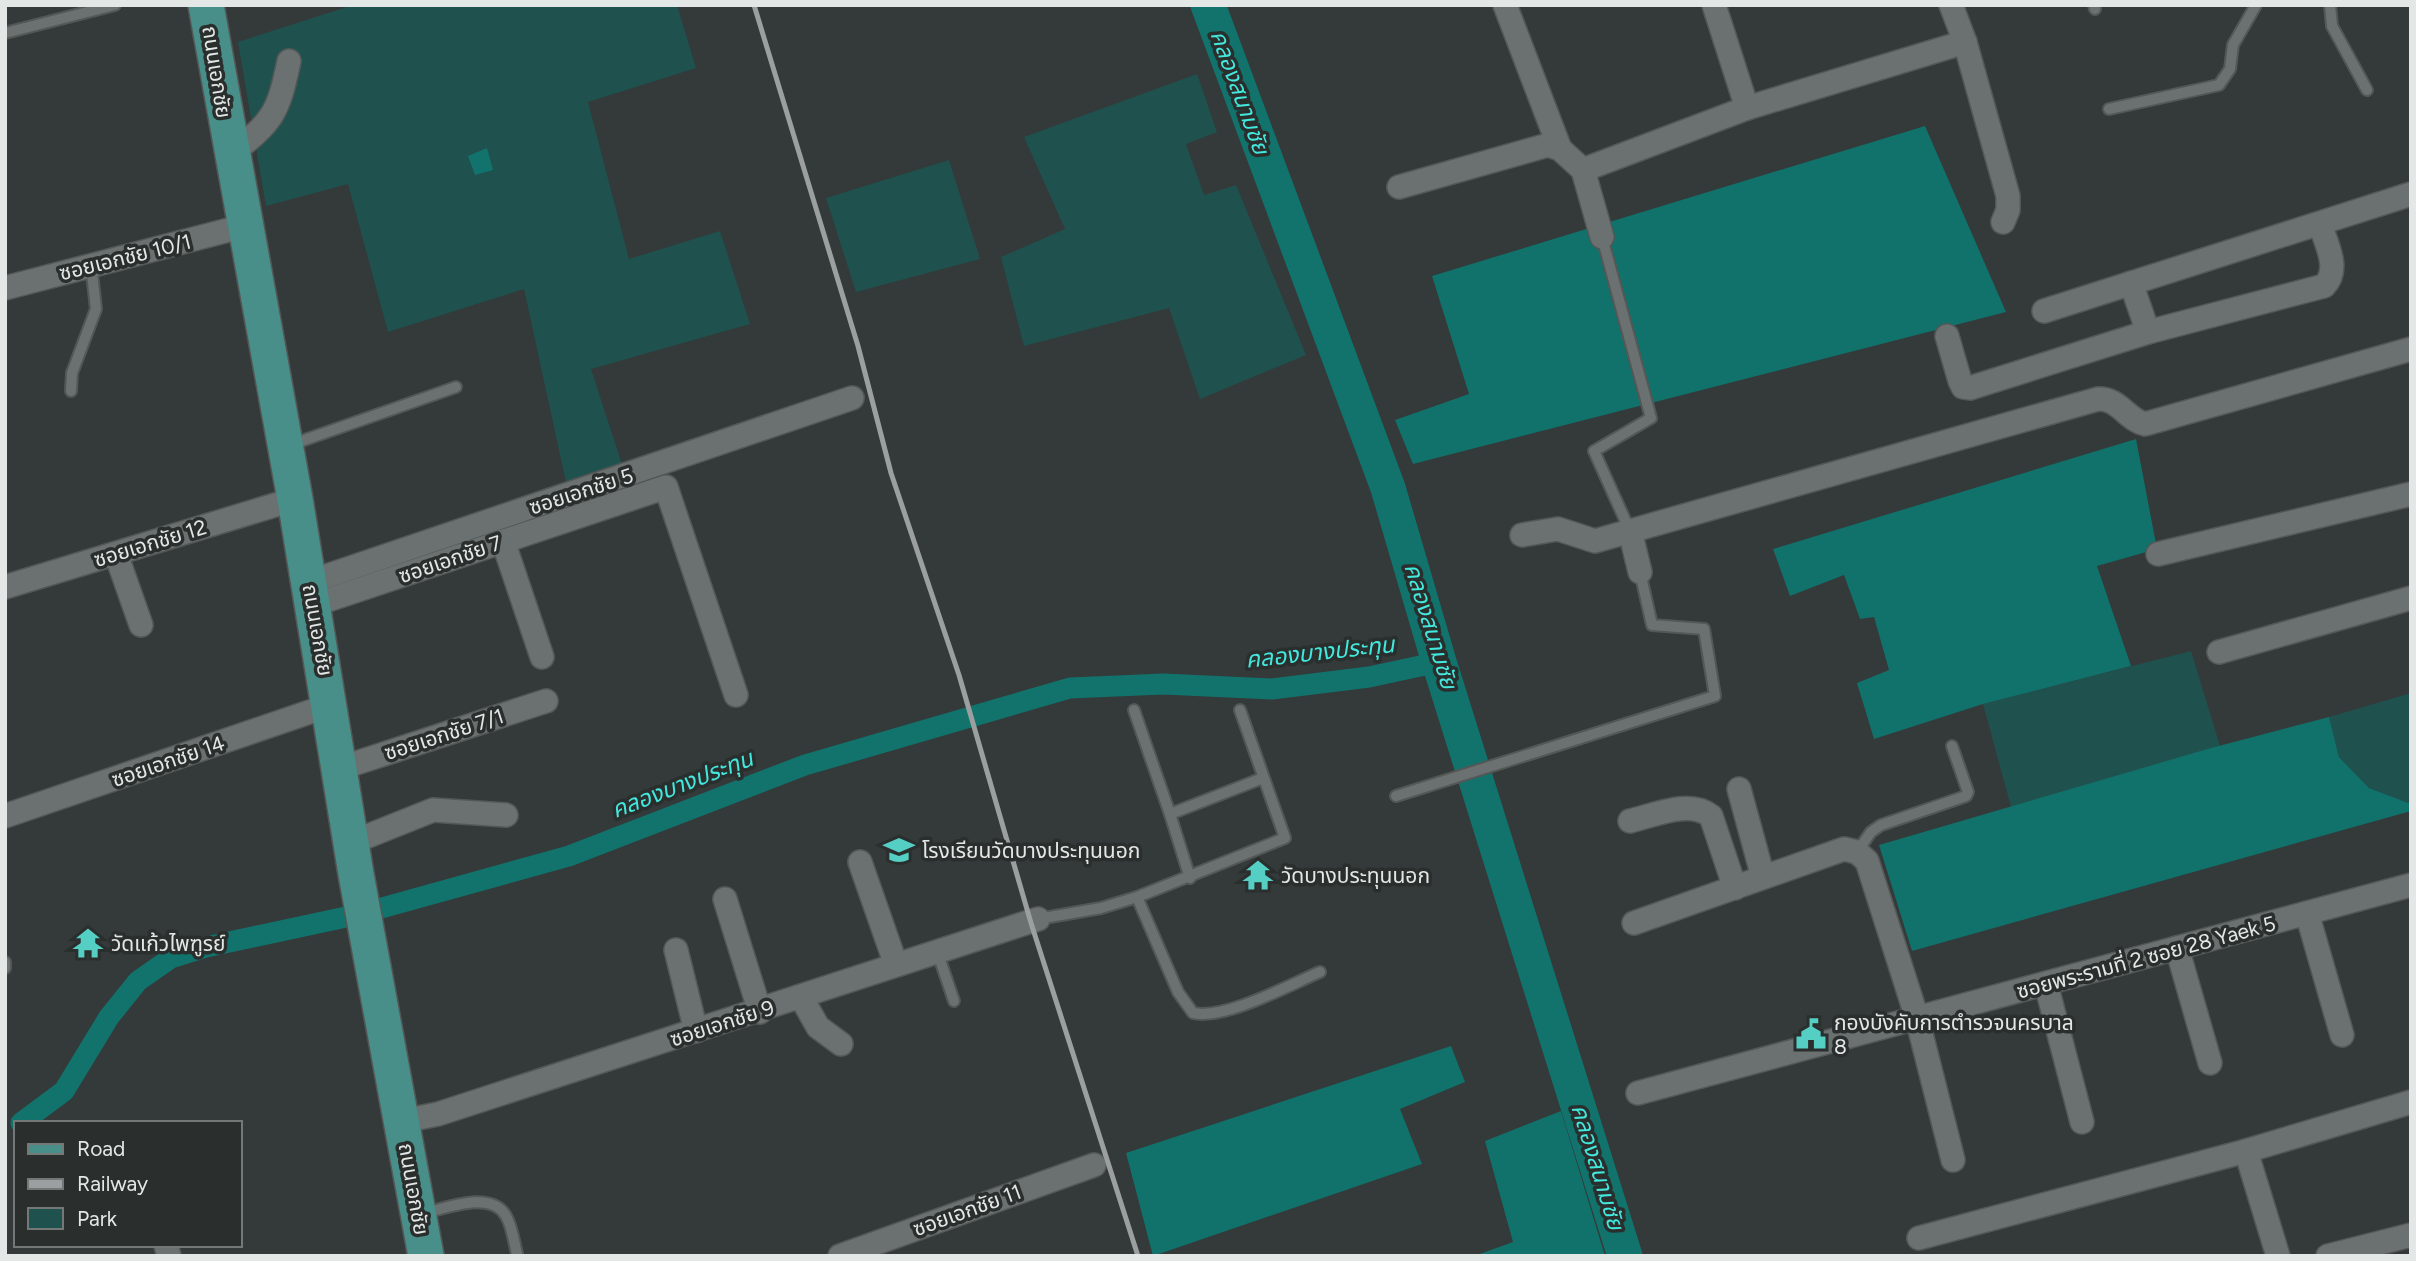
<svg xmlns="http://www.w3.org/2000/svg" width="2416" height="1261" viewBox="0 0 2416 1261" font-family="Figtree,'Noto Sans Thai',sans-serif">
  <rect width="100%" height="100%" fill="#343939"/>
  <!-- green -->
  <g fill="#1f524e">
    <polygon points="353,5 677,5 696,68 588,102 629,259 720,231 750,324 591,369 624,471 567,487 524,289 388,332 348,184 266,206 238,42"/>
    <polygon points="1197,74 1217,132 1186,144 1204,195 1236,185 1306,355 1200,399 1169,308 1024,346 1001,257 1065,229 1024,137"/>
    <polygon points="949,160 980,259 856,292 826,198"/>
    <polygon points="2191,651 2220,746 2011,807 1983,704"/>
    <polygon points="2411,693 2411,804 2369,788 2339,757 2329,717"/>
  </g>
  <!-- forest -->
  <g fill="#11716b">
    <polygon points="1925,126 2006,312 1413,464 1395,420 1469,394 1432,276"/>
    <polygon points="2136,439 2157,549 2097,566 2131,666 1983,704 1874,739 1857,683 1889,670 1874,617 1860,619 1844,575 1790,596 1773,549"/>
    <polygon points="2329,717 2339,757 2369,788 2411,804 2411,811 1912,951 1879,845 2211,748"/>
    <polygon points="1451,1046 1465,1082 1400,1109 1422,1164 1153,1256 1126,1153"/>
    <polygon points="1561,1111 1605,1256 1474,1256 1513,1242 1485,1141"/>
  </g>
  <!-- water -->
  <polygon fill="#12726c" points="487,148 493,170 475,175 468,156"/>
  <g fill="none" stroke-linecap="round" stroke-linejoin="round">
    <!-- canal -->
    <polyline stroke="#12726c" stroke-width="21" points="21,1123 64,1091 109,1017 138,981 171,958 206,947 360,914 569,856 805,765 1070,688 1163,684 1272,689 1369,677 1439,662"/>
    <!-- river -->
    <polyline stroke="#12726c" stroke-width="35" points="1208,5 1388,488 1439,662 1625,1256"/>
    <!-- service casing -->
    <g stroke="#535857" stroke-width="14">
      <g id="service">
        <polyline points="2094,5 2095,9"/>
        <polyline points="2330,5 2332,26 2367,90"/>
        <polyline points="5,33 115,5"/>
        <polyline points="2109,109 2219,85 2230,69 2233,45 2256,5"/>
        <polyline points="1602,237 1651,418 1594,451 1630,531"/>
        <polyline points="71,391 72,373 96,309 91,264"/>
        <polyline points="290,445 456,387"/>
        <polyline points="1134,710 1170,814"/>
        <polyline points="1396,796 1715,696 1704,629 1652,625 1640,572"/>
        <polyline points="1857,852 1871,832 1881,825 1966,796 1968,792 1952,746"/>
        <polyline points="1190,878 1170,814 1263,778"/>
        <path d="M1137 897 1178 992 1193 1013C1225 1020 1289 985 1320 972"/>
        <polyline points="1038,919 1101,908 1137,897 1285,838 1240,710"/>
        <polyline points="937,951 954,1001"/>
        <polyline points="5,962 5,968"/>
        <path d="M421 1214C444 1209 491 1189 506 1216 512 1226 514 1242 517 1254"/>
      </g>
    </g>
    <!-- minor casing -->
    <g stroke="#535857" stroke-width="26">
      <g id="minor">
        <polyline points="1505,5 1560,149"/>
        <polyline points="1714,5 1747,108"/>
        <polyline points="1951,5 1965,42 2008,196 2008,210 2003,222"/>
        <path d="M231 154C273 121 278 114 289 61"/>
        <polyline points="1583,170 1602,237"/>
        <polyline points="1399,187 1548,145 1560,149 1583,170 1747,108 1965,42"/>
        <polyline points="2131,283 2148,332"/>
        <polyline points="5,288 244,226"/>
        <polyline points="2044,311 2411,194"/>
        <path d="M1947 336 1960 381 1963 387 1970 388 2148 332 2324 286C2341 269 2326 244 2320 224"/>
        <polyline points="1630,531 1640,572"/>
        <path d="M1522 535 1558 529 1595 541 2098 399C2119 398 2127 420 2145 424L2411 349"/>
        <polyline points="503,541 542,657"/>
        <polyline points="116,554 141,625"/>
        <polyline points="2158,554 2411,494"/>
        <polyline points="309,582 852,398"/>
        <polyline points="5,587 295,499"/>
        <polyline points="313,605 666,487 736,695"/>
        <polyline points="2219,652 2411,598"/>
        <polyline points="341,768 546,701"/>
        <polyline points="1739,789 1763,877"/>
        <polyline points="5,816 330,705"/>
        <path d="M1630 821C1655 815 1690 799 1711 816L1735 888"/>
        <polyline points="353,842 433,810 506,815"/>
        <polyline points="860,862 896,965"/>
        <polyline points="725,899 760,1012"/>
        <polyline points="2307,913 2342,1035"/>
        <polyline points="1634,923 1844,849 1857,852 1867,861 1917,1018 1953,1160"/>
        <polyline points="2177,948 2210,1063"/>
        <polyline points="676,950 696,1031"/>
        <polyline points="2046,984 2082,1122"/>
        <polyline points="801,997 818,1027 841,1044"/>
        <polyline points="1638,1093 2411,885"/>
        <polyline points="403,1121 438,1114 1038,919"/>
        <polyline points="2246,1151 2278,1256"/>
        <polyline points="1919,1238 2246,1151 2411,1102"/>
        <polyline points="166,1245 169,1256"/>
        <polyline points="840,1256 1094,1165"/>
        <polyline points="2328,1256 2411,1235"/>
      </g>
    </g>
    <!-- primary casing -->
    <g stroke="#535857" stroke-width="38">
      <polyline id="primary" points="206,5 295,499 356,874 426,1256"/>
    </g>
    <!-- service -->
    <use href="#service" stroke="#6b7170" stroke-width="10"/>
    <!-- minor -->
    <use href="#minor" stroke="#6b7170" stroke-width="23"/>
    <!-- primary -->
    <use href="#primary" stroke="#488e89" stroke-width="35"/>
    <!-- rail -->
    <polyline stroke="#9b9f9f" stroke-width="5" points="754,5 858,346 891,473 959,675 1031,923 1138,1256"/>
  </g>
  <!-- icons -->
  <defs>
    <g id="school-bare" transform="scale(2.415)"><path d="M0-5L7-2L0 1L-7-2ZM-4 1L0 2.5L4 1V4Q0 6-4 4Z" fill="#55cec4" stroke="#2a2f2e" stroke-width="2.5" paint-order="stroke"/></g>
    <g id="temple-bare" transform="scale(2.415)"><path d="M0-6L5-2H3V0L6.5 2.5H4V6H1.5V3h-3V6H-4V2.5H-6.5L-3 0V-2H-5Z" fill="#55cec4" stroke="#2a2f2e" stroke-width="2.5" paint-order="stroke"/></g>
    <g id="civic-bare" transform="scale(2.415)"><path d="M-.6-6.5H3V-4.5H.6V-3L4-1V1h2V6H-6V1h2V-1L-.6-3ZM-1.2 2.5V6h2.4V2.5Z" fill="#55cec4" stroke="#2a2f2e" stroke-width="2.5" paint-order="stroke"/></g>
  </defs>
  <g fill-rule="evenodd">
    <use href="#school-bare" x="899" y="850"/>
    <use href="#temple-bare" x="1258" y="875"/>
    <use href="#temple-bare" x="88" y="943"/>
    <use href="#civic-bare" x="1811" y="1034"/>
  </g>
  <g text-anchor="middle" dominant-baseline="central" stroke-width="7" stroke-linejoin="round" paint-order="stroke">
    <!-- street labels -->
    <g font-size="21" fill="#e3e7e6" stroke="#2a2f2e">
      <text transform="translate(217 72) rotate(81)">ถนนเอกชัย</text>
      <text transform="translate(125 257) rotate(-14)">ซอยเอกชัย 10/1</text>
      <text transform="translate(581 491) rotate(-18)">ซอยเอกชัย 5</text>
      <text transform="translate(150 543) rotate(-17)">ซอยเอกชัย 12</text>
      <text transform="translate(450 559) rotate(-19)">ซอยเอกชัย 7</text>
      <text transform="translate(318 630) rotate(80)">ถนนเอกชัย</text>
      <text transform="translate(444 734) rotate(-18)">ซอยเอกชัย 7/1</text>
      <text transform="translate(168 761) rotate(-19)">ซอยเอกชัย 14</text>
      <text transform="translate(2146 957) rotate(-15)">ซอยพระรามที่ 2 ซอย 28 Yaek 5</text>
      <text transform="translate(722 1023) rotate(-18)">ซอยเอกชัย 9</text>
      <text transform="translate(414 1189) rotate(80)">ถนนเอกชัย</text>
      <text transform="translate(967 1210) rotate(-20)">ซอยเอกชัย 11</text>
    </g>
    <!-- poi labels -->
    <g font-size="21" fill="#e3e7e6" stroke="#2a2f2e" text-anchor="start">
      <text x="922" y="850">โรงเรียนวัดบางประทุนนอก</text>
      <text x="1281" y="875">วัดบางประทุนนอก</text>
      <text x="111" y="943">วัดแก้วไพฑูรย์</text>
      <text x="1834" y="1022">กองบังคับการตำรวจนครบาล<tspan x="1834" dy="24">8</tspan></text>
    </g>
    <!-- water labels -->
    <g font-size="23" font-style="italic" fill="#43e8dd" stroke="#2a2f2e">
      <text transform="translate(1240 92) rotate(70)">คลองสนามชัย</text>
      <text transform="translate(1431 626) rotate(73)">คลองสนามชัย</text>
      <text transform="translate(1320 652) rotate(-6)">คลองบางประทุน</text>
      <text transform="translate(682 784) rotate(-21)">คลองบางประทุน</text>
      <text transform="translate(1598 1167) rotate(73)">คลองสนามชัย</text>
    </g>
  </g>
  <!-- border -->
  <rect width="2416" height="1261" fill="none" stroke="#e3e7e6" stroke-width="14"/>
  <!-- legend -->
  <rect x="14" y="1121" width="228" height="126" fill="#2a2f2e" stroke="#747978" stroke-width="2"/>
  <rect x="28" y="1144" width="35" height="10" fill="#488e89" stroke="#747978" stroke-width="2"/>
  <text x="77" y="1156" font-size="21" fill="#e3e7e6">Road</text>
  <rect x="28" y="1179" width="35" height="10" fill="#9b9f9f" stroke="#747978" stroke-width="2"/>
  <text x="77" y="1191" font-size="21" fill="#e3e7e6">Railway</text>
  <rect x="28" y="1208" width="35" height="21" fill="#1f524e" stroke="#747978" stroke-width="2"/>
  <text x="77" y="1226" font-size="21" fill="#e3e7e6">Park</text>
</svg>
